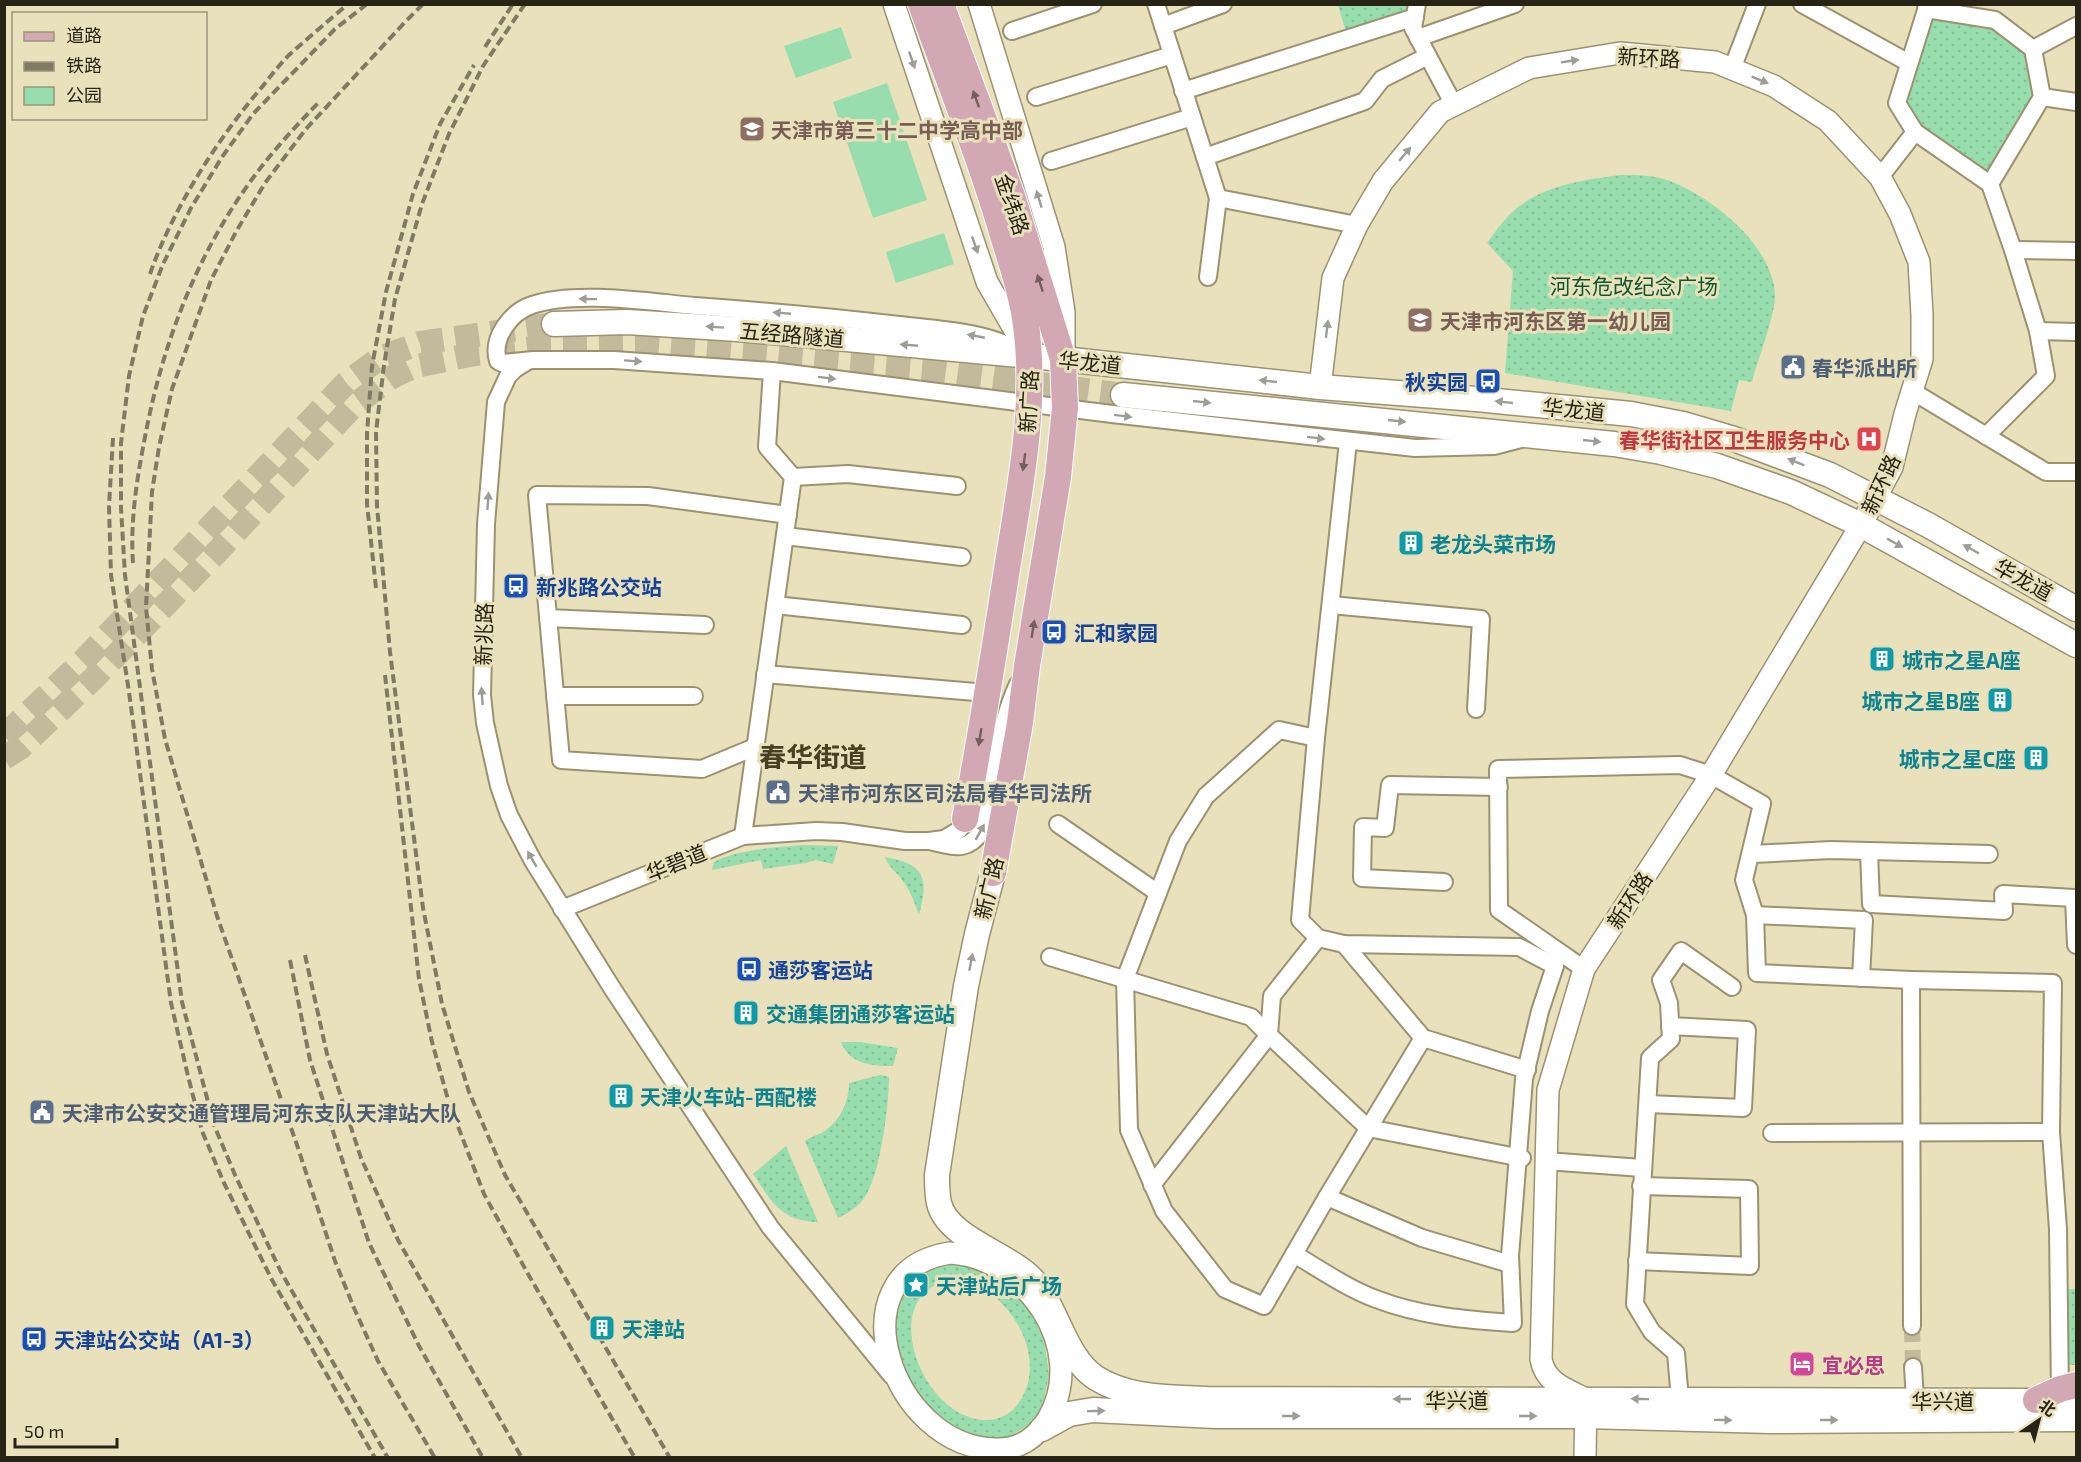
<svg xmlns="http://www.w3.org/2000/svg" width="2081" height="1462" viewBox="0 0 2081 1462" font-family="'Exo 2','Noto Sans SC',sans-serif">
  <defs>
    <pattern id="green-dots" width="8" height="8" patternUnits="userSpaceOnUse" patternTransform="scale(1.5)"><rect width="8" height="8" fill="#97ddad"/><path d="M2 2h.1M6 6h.1" fill="none" stroke="#82be94" stroke-width="1.8" stroke-linecap="round"/></pattern>
  </defs>
  <rect width="100%" height="100%" fill="#e9e0bc"/>
  <!-- green -->
  <g fill="url(#green-dots)" fill-rule="evenodd">
    <polygon points="1338,5 1415,5 1413,15 1347,35"/>
    <polygon points="1930,14 1989,17 2035,48 2043,98 1988,180 1893,110"/>
    <path d="M1621 175C1638 175 1654 175 1670 181 1713 198 1772 245 1775 294 1776 313 1757 362 1752 382L1739 380 1731 411 1505 373 1513 271 1487 243C1496 231 1506 216 1518 207 1548 184 1584 180 1621 175Z"/>
    <path d="M802 845 838 846 833 864 815 860 806 863 763 869 761 860 712 870 714 862C739 849 773 848 802 845Z"/>
    <path d="M885 857C925 864 929 878 919 915 915 903 910 890 902 880 896 871 888 867 885 857Z"/>
    <path d="M841 1042H860L898 1048 893 1066C870 1066 850 1064 841 1042Z"/>
    <path d="M880 1075 889 1077C889 1105 880 1183 861 1202 855 1209 846 1214 838 1218L805 1141C811 1136 820 1135 826 1130 841 1119 849 1101 849 1083Z"/>
    <path d="M786 1146 818 1222C781 1221 772 1202 753 1174Z"/>
    <path d="M951 1262 988 1270 1024 1300 1044 1338 1049 1375 1044 1400 1040 1410 1029 1424 1014 1434 1005 1438 986 1440 945 1425 915 1395 900 1359 896 1333 897 1314 908 1284 932 1265ZM954 1280C1007 1283 1052 1358 1018 1404 1011 1414 999 1420 987 1420 920 1421 873 1289 954 1280Z"/>
    <polygon points="2067,1289 2076,1289 2076,1365 2068,1365"/>
  </g>
  <!-- pitch -->
  <g fill="#97ddad">
    <polygon points="841,27 852,58 796,78 784,46"/>
    <polygon points="887,83 927,200 873,218 833,102"/>
    <polygon points="944,233 954,264 896,283 886,252"/>
  </g>
  <g fill="none" stroke-linecap="round" stroke-linejoin="round">
    <!-- minor-tunnel -->
    <polyline stroke="#c2ba9b" stroke-width="16" stroke-dasharray="16 8" stroke-linecap="butt" points="1912,1326 1913,1367"/>
    <!-- secondary-tunnel -->
    <g stroke="#c2ba9b" stroke-width="24" stroke-dasharray="24 12" stroke-linecap="butt">
      <polyline points="4,736 86,658 346,383 380,358 420,343 554,324"/>
      <polyline points="4,758 20,748 94,678 217,552 354,405 392,377 415,366 475,354 543,347 636,345 937,370 1123,395"/>
    </g>
    <!-- minor casing -->
    <g stroke="#9b9271" stroke-width="20">
      <g id="minor">
        <polyline points="1156,4 1218,198 1357,225"/>
        <polyline points="1417,4 1413,28 1454,105"/>
        <polyline points="1802,4 1909,63"/>
        <polyline points="1926,9 1995,20 2033,49 2042,97 1990,184 2013,250 2038,331 2046,376 1986,436"/>
        <polyline points="1163,26 1223,4"/>
        <polyline points="1012,31 1093,4"/>
        <polyline points="1418,38 1515,4"/>
        <polyline points="2033,49 2076,26"/>
        <polyline points="1732,69 1757,4"/>
        <polyline points="1183,91 1415,17"/>
        <polyline points="1036,97 1172,55"/>
        <polyline points="2042,97 2076,102"/>
        <polyline points="1915,132 1990,184"/>
        <polyline points="1205,157 1365,101 1382,79 1428,56"/>
        <polyline points="1051,161 1192,117"/>
        <polyline points="1880,177 1915,132 1897,103 1928,4"/>
        <polyline points="2013,250 2076,251"/>
        <polyline points="1208,277 1218,198"/>
        <polyline points="2038,331 2076,332"/>
        <path d="M1019 350C1006 344 994 339 980 336 954 330 926 328 899 325 831 317 763 311 695 306 649 302 576 290 532 305 511 312 491 338 498 361L502 363 533 360H614L772 371 1112 414 1415 448 1494 446 1521 439"/>
        <polyline points="526,362 515,369 508,376 496,402 486,524 482,695 485,723 499,786 509,815 533,861 612,988 770,1227 892,1376"/>
        <polyline points="1912,391 2046,472 2076,472"/>
        <polyline points="1348,442 1316,738 1300,920 1318,938 1272,996 1269,1035 1368,1128 1522,1158"/>
        <polyline points="793,477 848,474 957,486"/>
        <polyline points="785,536 962,557"/>
        <polyline points="775,605 962,625"/>
        <polyline points="1331,605 1481,619 1476,709"/>
        <polyline points="548,618 705,625"/>
        <polyline points="765,674 987,693"/>
        <polyline points="555,696 694,696"/>
        <polyline points="1316,738 1279,730 1206,796 1178,841 1125,979 1129,1130 1164,1211 1225,1289 1264,1306 1327,1197 1423,1038"/>
        <polyline points="755,747 702,769 561,760 537,495 648,496 788,515"/>
        <polyline points="1058,824 1158,893"/>
        <polyline points="743,836 793,477 767,447 772,371"/>
        <path d="M933 842C956 847 967 852 983 830 996 782 996 730 1018 684"/>
        <polyline points="1869,851 1989,854"/>
        <polyline points="1753,854 1831,850 1869,851 1871,904 2004,911 2003,894 2074,898 2076,945"/>
        <polyline points="1444,882 1362,878 1363,827 1385,828 1390,785 1499,787"/>
        <polyline points="562,909 743,836 816,831 842,832 905,841 929,841 944,839 959,830 965,819"/>
        <polyline points="1755,915 1864,920 1861,978"/>
        <polyline points="1344,944 1423,1038 1527,1070"/>
        <polyline points="1050,957 1251,1017 1269,1035 1152,1185"/>
        <polyline points="1584,969 1499,910 1498,769 1680,765 1711,775 1762,804 1744,880 1755,915 1757,973 1911,980 1912,1326"/>
        <polyline points="1911,980 2053,983 2051,1132 2058,1229 2060,1397"/>
        <polyline points="1648,1104 1743,1108 1747,1030 1670,1026"/>
        <polyline points="1772,1133 2051,1132"/>
        <polyline points="1546,1161 1642,1168"/>
        <polyline points="1327,1197 1422,1238 1510,1264"/>
        <path d="M1294 1254C1321 1270 1347 1288 1376 1299 1420 1316 1467 1320 1513 1323L1510 1256 1524 1079 1540 1011 1555 966 1519 947 1344 944 1318 938"/>
        <polyline points="1637,1261 1750,1266 1749,1189 1641,1186"/>
        <polyline points="1913,1367 1915,1400"/>
        <polyline points="1680,1400 1676,1353 1652,1332 1635,1304 1650,1058 1671,1039 1669,1003 1661,980 1681,951 1732,987"/>
      </g>
    </g>
    <!-- tertiary casing -->
    <g stroke="#9b9271" stroke-width="24">
      <g id="tertiary">
        <polyline points="894,4 987,282 1028,353"/>
        <polyline points="979,4 1054,247 1064,312 1064,347"/>
        <path d="M1320 387 1333 278 1357 225 1383 181 1440 112 1529 68 1620 53 1715 62 1774 86 1828 121 1880 177 1900 214 1919 262 1922 315V359L1905 414 1892 467 1861 525 1711 775 1584 969 1548 1090 1541 1359C1545 1383 1566 1389 1586 1399L1585 1458"/>
        <path d="M950 1253C1026 1257 1089 1349 1048 1419 1036 1438 1018 1450 996 1449 891 1448 832 1271 950 1253Z"/>
      </g>
    </g>
    <!-- secondary casing -->
    <g stroke="#9b9271" stroke-width="27">
      <g id="secondary">
        <polyline points="554,324 627,322 738,329 1063,359 1320,387 1476,399 1631,414 1683,424 1734,439 1830,475 1928,525 2076,609"/>
        <polyline points="1123,395 1614,444 1661,452 1717,466 1791,492 1861,525 2076,645"/>
        <path d="M993 873 977 934 966 986 937 1175C937 1184 937 1194 939 1203 947 1238 1007 1253 1032 1279 1058 1308 1064 1357 1096 1378 1130 1399 1169 1397 1207 1399L2076 1401"/>
        <polyline points="1042,1429 1069,1414 1093,1410 1215,1416 1585,1416 1770,1421 2076,1419"/>
      </g>
    </g>
    <!-- primary casing -->
    <g stroke="#fff" stroke-width="28">
      <g id="primary">
        <path d="M921 4C949 82 981 159 1004 239 1012 265 1021 291 1025 318 1038 402 1020 486 1007 569 994 653 981 736 965 819"/>
        <polyline points="941,4 1012,196 1063,359 1065,408 1058,477 1027,666 1020,723 993,873"/>
        <polyline points="2036,1400 2060,1389 2076,1385"/>
      </g>
    </g>
    <!-- minor -->
    <use href="#minor" stroke="#fff" stroke-width="16"/>
    <!-- tertiary -->
    <use href="#tertiary" stroke="#fff" stroke-width="21"/>
    <!-- secondary -->
    <use href="#secondary" stroke="#fff" stroke-width="24"/>
    <!-- primary -->
    <use href="#primary" stroke="#d3a8b5" stroke-width="26"/>
    <!-- rail -->
    <g stroke="#807a62" stroke-width="4" stroke-dasharray="9 4.5" stroke-linecap="butt">
      <polyline points="367,4 335,29 253,114 222,157 191,208 163,264 143,316 129,376 121,443 121,508 125,575 182,1002 214,1125 235,1175 281,1272 388,1458"/>
      <polyline points="423,4 406,21 306,129 265,183 237,230 211,280 172,389 159,447 152,492 146,607 152,669 165,739 217,916 297,1145 335,1261 354,1308 378,1361 435,1458"/>
      <polyline points="525,4 483,66 449,134 422,204 395,299 384,365 376,432 377,506 390,652 423,908 442,1004 469,1092 505,1175 670,1458"/>
      <polyline points="485,47 513,4"/>
      <path d="M150 274C172 210 218 138 262 87 271 76 279 65 289 55 308 38 328 21 348 4"/>
      <polyline points="113,438 109,506 111,575 129,692 171,1003 188,1076 202,1131 224,1183 272,1280 375,1458"/>
      <path d="M133 563C130 521 137 478 145 437 162 346 195 258 250 182 270 154 294 128 318 103"/>
      <polyline points="376,588 367,504 367,433 372,366 386,292 413,194 440,124 474,65"/>
      <polyline points="385,675 419,979 432,1042 449,1103 484,1194 528,1274 635,1458"/>
      <polyline points="305,955 327,1054 361,1158 398,1240 522,1458"/>
      <polyline points="290,960 310,1060 369,1243 419,1346 483,1458"/>
    </g>
  </g>
  <!-- one-way arrows -->
  <defs><path id="oneway-solid" d="M-6-.8H1V-3.2L6.5 0L1 3.2V.8H-6Z" transform="scale(1.5)"/></defs>
  <g fill="#9e9c96">
    <use href="#oneway-solid" transform="translate(912 60) rotate(71)"/>
    <use href="#oneway-solid" transform="translate(1570 61) rotate(-9)"/>
    <use href="#oneway-solid" transform="translate(1760 80) rotate(22)"/>
    <use href="#oneway-solid" transform="translate(1405 154) rotate(-50)"/>
    <use href="#oneway-solid" transform="translate(1039 199) rotate(-107)"/>
    <use href="#oneway-solid" transform="translate(975 245) rotate(71)"/>
    <use href="#oneway-solid" transform="translate(588 299) rotate(-179)"/>
    <use href="#oneway-solid" transform="translate(782 313) rotate(-175)"/>
    <use href="#oneway-solid" transform="translate(715 327) rotate(-176)"/>
    <use href="#oneway-solid" transform="translate(1327 329) rotate(-83)"/>
    <use href="#oneway-solid" transform="translate(976 336) rotate(-169)"/>
    <use href="#oneway-solid" transform="translate(909 345) rotate(-175)"/>
    <use href="#oneway-solid" transform="translate(633 361) rotate(4)"/>
    <use href="#oneway-solid" transform="translate(827 378) rotate(7)"/>
    <use href="#oneway-solid" transform="translate(1268 381) rotate(-174)"/>
    <use href="#oneway-solid" transform="translate(1202 402) rotate(6)"/>
    <use href="#oneway-solid" transform="translate(1504 402) rotate(-174)"/>
    <use href="#oneway-solid" transform="translate(1123 416) rotate(7)"/>
    <use href="#oneway-solid" transform="translate(1397 421) rotate(6)"/>
    <use href="#oneway-solid" transform="translate(1316 438) rotate(7)"/>
    <use href="#oneway-solid" transform="translate(1592 441) rotate(6)"/>
    <use href="#oneway-solid" transform="translate(1796 462) rotate(-158)"/>
    <use href="#oneway-solid" transform="translate(488 501) rotate(-86)"/>
    <use href="#oneway-solid" transform="translate(1895 543) rotate(29)"/>
    <use href="#oneway-solid" transform="translate(1971 549) rotate(-151)"/>
    <use href="#oneway-solid" transform="translate(482 696) rotate(-94)"/>
    <use href="#oneway-solid" transform="translate(980 832) rotate(-61)"/>
    <use href="#oneway-solid" transform="translate(532 859) rotate(-120)"/>
    <use href="#oneway-solid" transform="translate(971 962) rotate(-79)"/>
    <use href="#oneway-solid" transform="translate(1402 1399) rotate(-180)"/>
    <use href="#oneway-solid" transform="translate(1640 1399) rotate(-179)"/>
    <use href="#oneway-solid" transform="translate(1096 1411) rotate(-1)"/>
    <use href="#oneway-solid" transform="translate(1291 1416)"/>
    <use href="#oneway-solid" transform="translate(1528 1416)"/>
    <use href="#oneway-solid" transform="translate(1723 1420) rotate(1)"/>
    <use href="#oneway-solid" transform="translate(1829 1420)"/>
  </g>
  <g fill="#745f5e">
    <use href="#oneway-solid" transform="translate(976 99) rotate(-110)"/>
    <use href="#oneway-solid" transform="translate(1040 283) rotate(-108)"/>
    <use href="#oneway-solid" transform="translate(1024 462) rotate(98)"/>
    <use href="#oneway-solid" transform="translate(1033 629) rotate(-81)"/>
    <use href="#oneway-solid" transform="translate(980 737) rotate(99)"/>
  </g>
  <!-- icons -->
  <defs>
    <g id="school-square" transform="scale(1.35)"><rect x="-9" y="-9" width="18" height="18" rx="4" fill="#8d6e63" stroke="#e9e0bc"/><path d="M0-5L7-2L0 1L-7-2ZM-4 1L0 2.5L4 1V4Q0 6-4 4Z" fill="#fff"/></g>
    <g id="civic-square" transform="scale(1.35)"><rect x="-9" y="-9" width="18" height="18" rx="4" fill="#5c6f8a" stroke="#e9e0bc"/><path d="M-.6-6.5H3V-4.5H.6V-3L4-1V1h2V6H-6V1h2V-1L-.6-3ZM-1.2 2.5V6h2.4V2.5Z" fill="#fff"/></g>
    <g id="bus-square" transform="scale(1.35)"><rect x="-9" y="-9" width="18" height="18" rx="4" fill="#1a4fb4" stroke="#e9e0bc"/><path d="M-5-6H5V4H4V6H2V4H-2V6H-4V4H-5ZM-3.5-4V0h7V-4ZM-3.5 1.2v1.5H-2V1.2ZM2 1.2v1.5H3.5V1.2Z" fill="#fff"/></g>
    <g id="hospital-square" transform="scale(1.35)"><rect x="-9" y="-9" width="18" height="18" rx="4" fill="#e0444e" stroke="#e9e0bc"/><path d="M-5-5h3v3.5h4V-5h3V5h-3V1.5h-4V5h-3Z" fill="#fff"/></g>
    <g id="building-square" transform="scale(1.35)"><rect x="-9" y="-9" width="18" height="18" rx="4" fill="#0f9aa8" stroke="#e9e0bc"/><path d="M-4-6H4V6H1V3H-1V6H-4ZM-2.5-4.3h1.7v1.8h-1.7ZM.8-4.3h1.7v1.8H.8ZM-2.5-1h1.7V.8h-1.7ZM.8-1h1.7V.8H.8Z" fill="#fff"/></g>
    <g id="sight-square" transform="scale(1.35)"><rect x="-9" y="-9" width="18" height="18" rx="4" fill="#0f9aa8" stroke="#e9e0bc"/><path d="M0-6L1.8-2.2L6-1.7L2.9 1.2L3.7 5.4L0 3.3L-3.7 5.4L-2.9 1.2L-6-1.7L-1.8-2.2Z" fill="#fff"/></g>
    <g id="hotel-square" transform="scale(1.35)"><rect x="-9" y="-9" width="18" height="18" rx="4" fill="#d1479c" stroke="#e9e0bc"/><path d="M-6-4.5h1.5V1H6V5H4.5V3h-9V5H-6ZM-4 0a1.8 1.8 0 1 1 3.6 0ZM.5 0V-2.5h3Q6-2.5 6 0Z" fill="#fff"/></g>
  </defs>
  <g fill-rule="evenodd">
    <use href="#school-square" x="752" y="129"/>
    <use href="#school-square" x="1420" y="320"/>
    <use href="#civic-square" x="1793" y="367"/>
    <use href="#bus-square" x="1488" y="381"/>
    <use href="#hospital-square" x="1869" y="439"/>
    <use href="#building-square" x="1411" y="543"/>
    <use href="#bus-square" x="516" y="586"/>
    <use href="#bus-square" x="1054" y="632"/>
    <use href="#building-square" x="1882" y="659"/>
    <use href="#building-square" x="2000" y="700"/>
    <use href="#building-square" x="2036" y="758"/>
    <use href="#civic-square" x="778" y="792"/>
    <use href="#bus-square" x="749" y="969"/>
    <use href="#building-square" x="746" y="1013"/>
    <use href="#building-square" x="621" y="1096"/>
    <use href="#civic-square" x="42" y="1112"/>
    <use href="#sight-square" x="916" y="1285"/>
    <use href="#building-square" x="602" y="1328"/>
    <use href="#bus-square" x="34" y="1339"/>
    <use href="#hotel-square" x="1802" y="1364"/>
  </g>
  <g text-anchor="middle" dominant-baseline="central" stroke-width="6" stroke-linejoin="round" paint-order="stroke">
    <!-- street labels -->
    <g font-size="21" fill="#272416" stroke="#e9e0bc">
      <text transform="translate(1649 57) rotate(3)">新环路</text>
      <text transform="translate(1013 204) rotate(71)">金纬路</text>
      <text transform="translate(792 334) rotate(5)">五经路隧道</text>
      <text transform="translate(1090 362) rotate(6)">华龙道</text>
      <text transform="translate(1028 401) rotate(-87)">新广路</text>
      <text transform="translate(1574 409) rotate(6)">华龙道</text>
      <text transform="translate(1880 484) rotate(-65)">新环路</text>
      <text transform="translate(2024 579) rotate(29)">华龙道</text>
      <text transform="translate(483 634) rotate(-88)">新兆路</text>
      <text transform="translate(676 862) rotate(-22)">华碧道</text>
      <text transform="translate(988 888) rotate(-77)">新广路</text>
      <text transform="translate(1629 900) rotate(-57)">新环路</text>
      <text x="1457" y="1399">华兴道</text>
      <text x="1943" y="1400">华兴道</text>
    </g>
    <!-- education labels -->
    <g font-size="21" font-weight="bold" fill="#785e54" stroke="#e9e0bc" text-anchor="start">
      <text x="771" y="129">天津市第三十二中学高中部</text>
      <text x="1440" y="320">天津市河东区第一幼儿园</text>
    </g>
    <!-- park labels -->
    <g font-size="21" fill="#0e5630" stroke="#e9e0bc">
      <text x="1634" y="285">河东危改纪念广场</text>
    </g>
    <!-- service labels -->
    <g font-size="21" font-weight="bold" fill="#4e5e75" stroke="#e9e0bc" text-anchor="start">
      <text x="1812" y="367">春华派出所</text>
      <text x="798" y="792">天津市河东区司法局春华司法所</text>
      <text x="62" y="1112">天津市公安交通管理局河东支队天津站大队</text>
    </g>
    <!-- transit labels -->
    <g font-size="21" font-weight="bold" fill="#164399" stroke="#e9e0bc" text-anchor="start">
      <text x="1468" y="381" text-anchor="end">秋实园</text>
      <text x="536" y="586">新兆路公交站</text>
      <text x="1074" y="632">汇和家园</text>
      <text x="768" y="969">通莎客运站</text>
      <text x="54" y="1339">天津站公交站（A1-3）</text>
    </g>
    <!-- health labels -->
    <g font-size="21" font-weight="bold" fill="#be3a42" stroke="#e9e0bc" text-anchor="end">
      <text x="1850" y="439">春华街社区卫生服务中心</text>
    </g>
    <!-- culture labels -->
    <g font-size="21" font-weight="bold" fill="#0d838f" stroke="#e9e0bc" text-anchor="start">
      <text x="1430" y="543">老龙头菜市场</text>
      <text x="1902" y="659">城市之星A座</text>
      <text x="1980" y="700" text-anchor="end">城市之星B座</text>
      <text x="2016" y="758" text-anchor="end">城市之星C座</text>
      <text x="766" y="1013">交通集团通莎客运站</text>
      <text x="640" y="1096">天津火车站-西配楼</text>
      <text x="936" y="1285">天津站后广场</text>
      <text x="622" y="1328">天津站</text>
    </g>
    <!-- hotel labels -->
    <g font-size="21" font-weight="bold" fill="#b23c85" stroke="#e9e0bc" text-anchor="start">
      <text x="1822" y="1364">宜必思</text>
    </g>
    <!-- district labels -->
    <g font-size="27" font-weight="bold" fill="#484021" stroke="#e9e0bc">
      <text x="813" y="756">春华街道</text>
    </g>
  </g>
  <!-- border -->
  <rect width="2081" height="1462" fill="none" stroke="#272416" stroke-width="12"/>
  <!-- legend -->
  <rect x="12" y="12" width="195" height="108" fill="#e9e0bc" stroke="#9b957a" stroke-width="1.5"/>
  <rect x="24" y="32" width="30" height="9" fill="#d3a8b5" stroke="#9b957a" stroke-width="1.5"/>
  <text x="66" y="42" font-size="18" fill="#272416">道路</text>
  <rect x="24" y="62" width="30" height="9" fill="#807a62" stroke="#9b957a" stroke-width="1.5"/>
  <text x="66" y="72" font-size="18" fill="#272416">铁路</text>
  <rect x="24" y="87" width="30" height="18" fill="#97ddad" stroke="#9b957a" stroke-width="1.5"/>
  <text x="66" y="102" font-size="18" fill="#272416">公园</text>
  <!-- north arrow -->
  <g transform="translate(2039 1420) rotate(35)" stroke="#e9e0bc" stroke-width="4.5" paint-order="stroke">
  <path d="M0-4.5L10 22L0 15L-10 22Z" fill="#272416"/>
  <text y="-9" font-size="16" font-weight="bold" text-anchor="middle" fill="#272416">北</text>
  </g>
  <!-- scale -->
  <path d="M15 1438v9h102v-9" fill="none" stroke="#272416" stroke-width="3"/>
  <text x="24" y="1438" font-size="18" fill="#272416" stroke="#e9e0bc" stroke-width="4.5" paint-order="stroke">50 m</text>
</svg>
